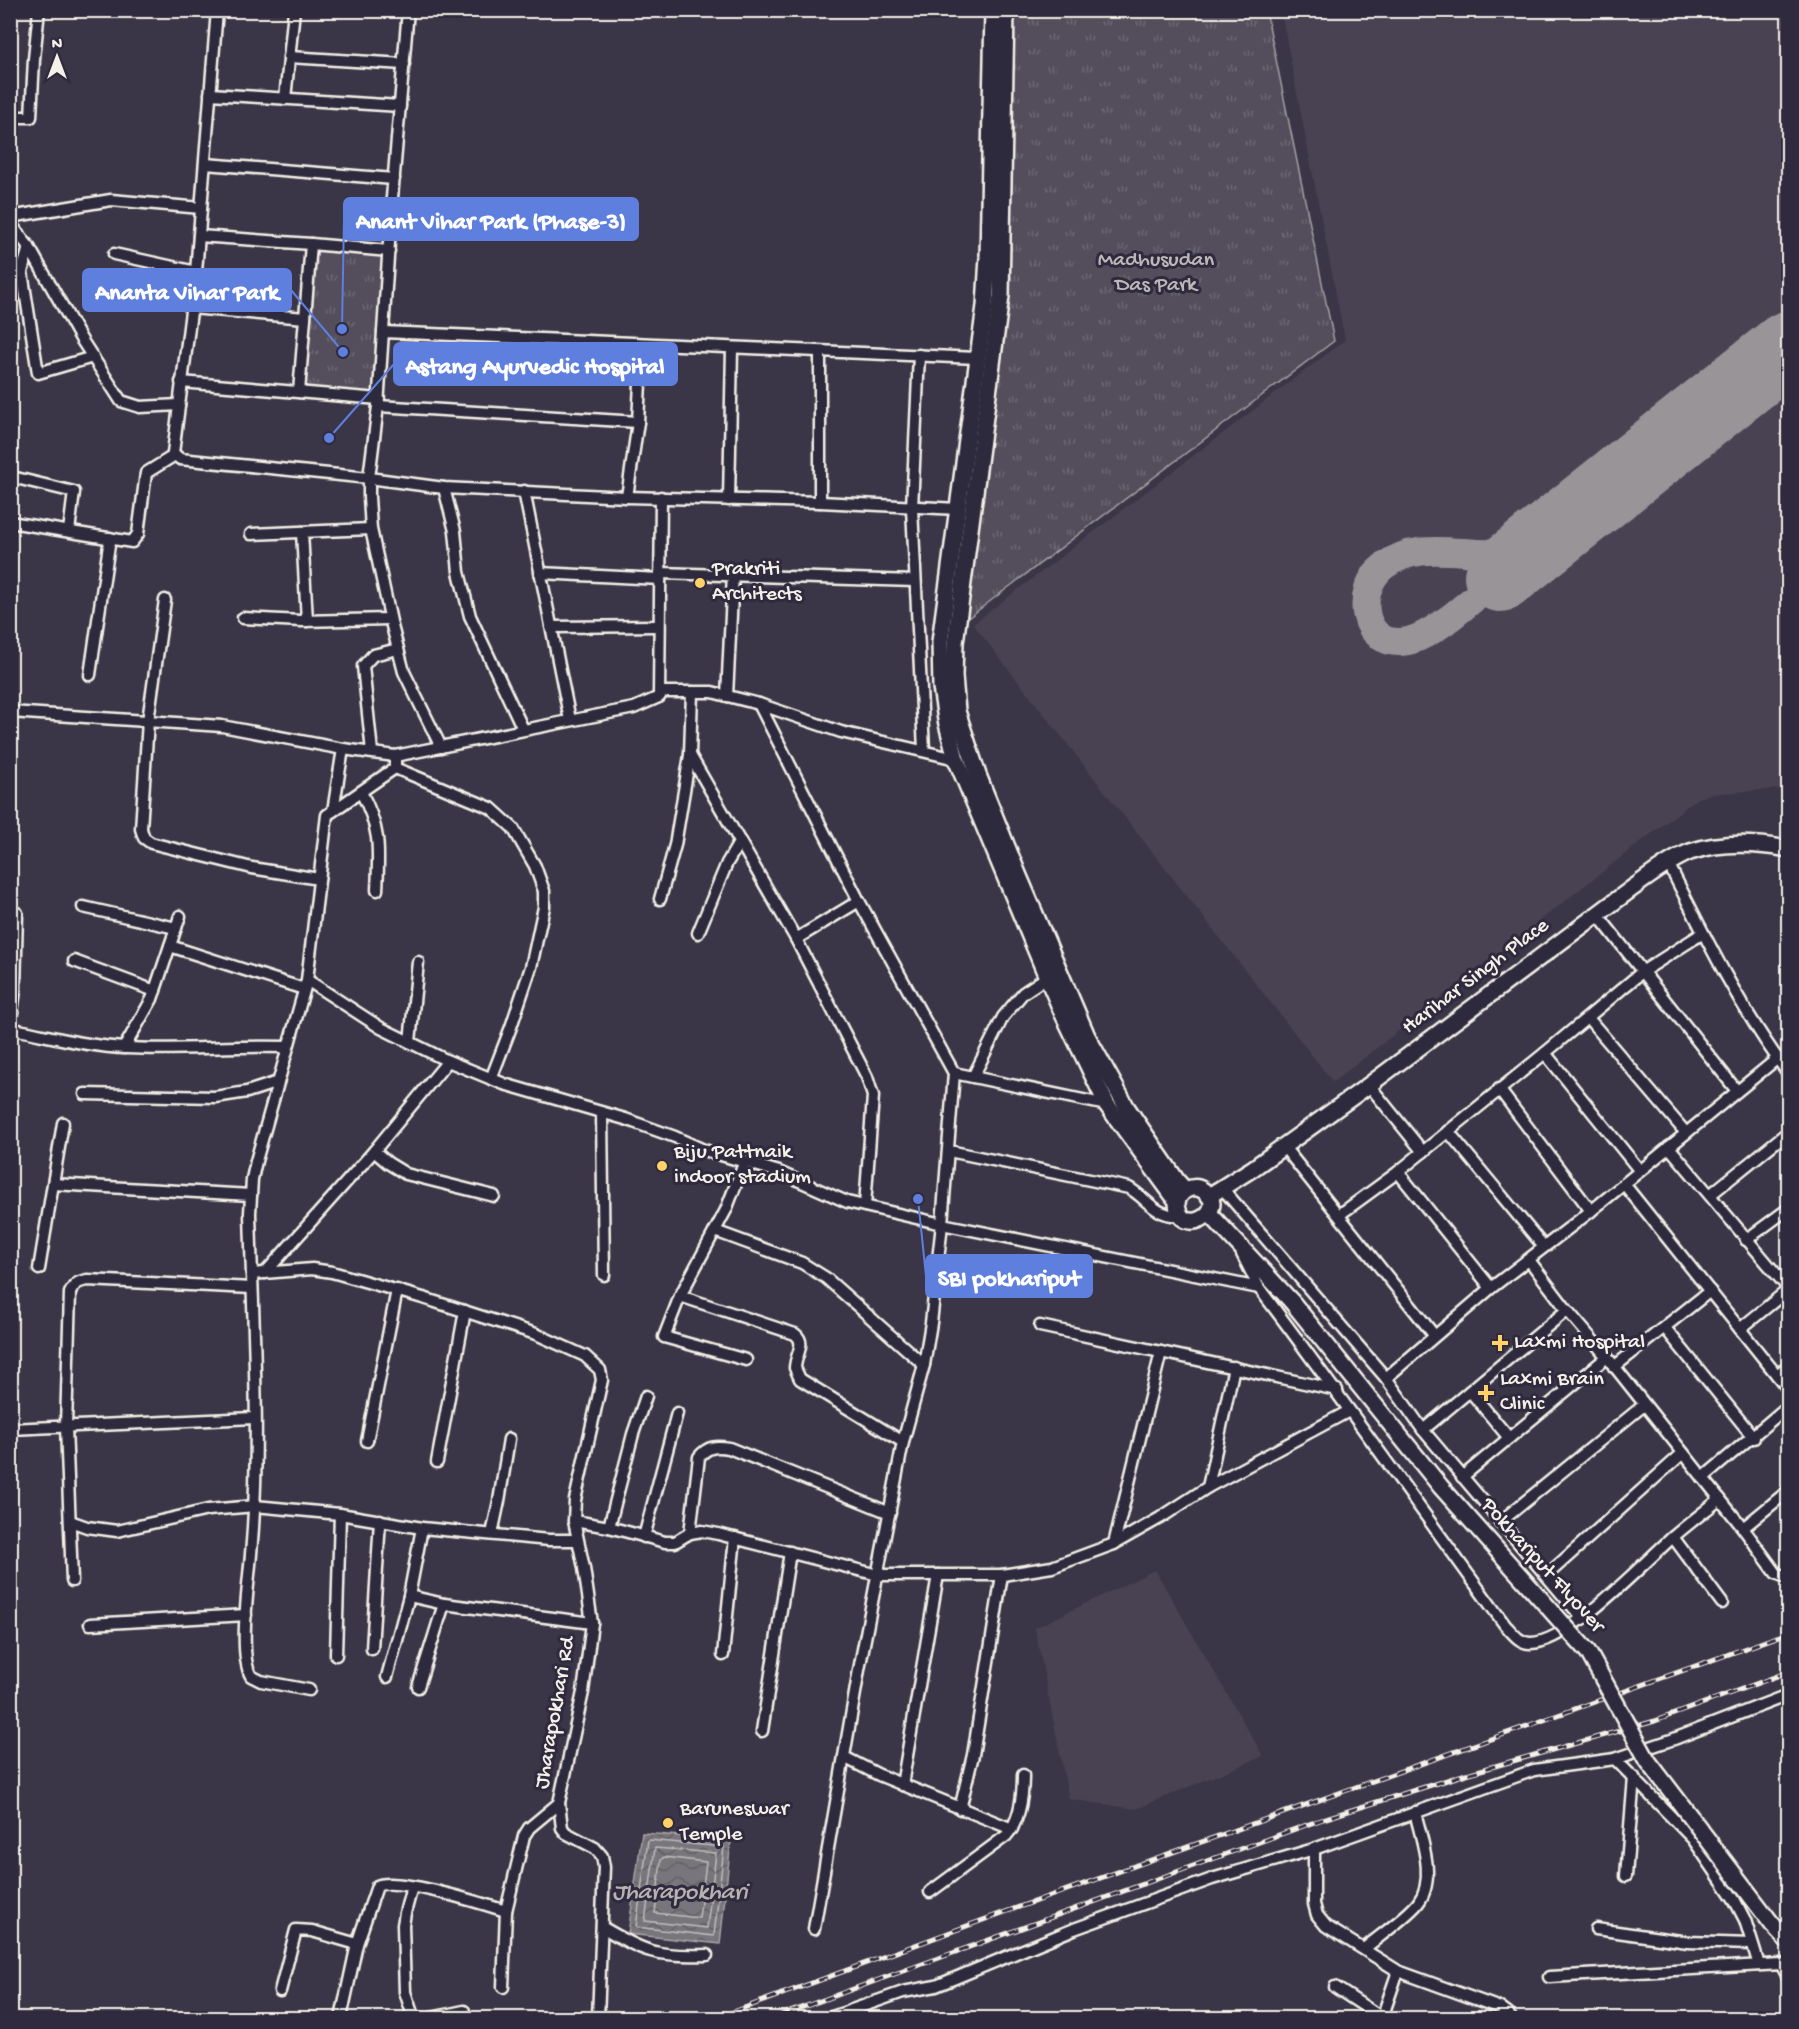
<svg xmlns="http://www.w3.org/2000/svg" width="1799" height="2029" viewBox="0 0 1799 2029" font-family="'Gochi Hand',sans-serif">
  <defs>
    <pattern id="grass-tufts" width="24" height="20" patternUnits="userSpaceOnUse" patternTransform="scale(1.5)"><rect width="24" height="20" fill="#534e5c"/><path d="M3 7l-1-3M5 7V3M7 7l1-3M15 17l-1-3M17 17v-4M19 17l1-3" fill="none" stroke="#6c6873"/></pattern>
    <pattern id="water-waves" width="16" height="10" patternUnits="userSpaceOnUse" patternTransform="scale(1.5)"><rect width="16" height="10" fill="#78747b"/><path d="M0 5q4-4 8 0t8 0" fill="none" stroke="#636063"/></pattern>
  </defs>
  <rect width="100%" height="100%" fill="#3b3647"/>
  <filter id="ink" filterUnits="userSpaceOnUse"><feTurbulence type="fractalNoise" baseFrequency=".0167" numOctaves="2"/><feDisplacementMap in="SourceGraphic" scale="12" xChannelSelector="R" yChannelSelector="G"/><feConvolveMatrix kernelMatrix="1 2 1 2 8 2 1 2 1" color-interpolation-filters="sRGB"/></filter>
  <g filter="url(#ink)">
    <!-- built -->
    <g fill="#484352">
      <polygon points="1281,11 1788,11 1788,788 1710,794 1696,799 1333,1082 973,624 1345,340"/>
      <polygon points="1155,1570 1263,1756 1136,1809 1069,1799 1035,1628"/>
    </g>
    <!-- grass -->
    <g fill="url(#grass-tufts)" stroke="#a4a0a2" stroke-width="1.5">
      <polygon points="1007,11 1266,11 1334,341 968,618 1003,184"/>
      <polygon points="315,247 387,253 378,398 300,391"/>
    </g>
    <!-- water -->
    <polygon fill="url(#water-waves)" stroke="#aaa6a7" stroke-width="1.5" points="642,1833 731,1840 720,1944 628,1934"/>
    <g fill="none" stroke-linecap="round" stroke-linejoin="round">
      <!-- shore -->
      <g stroke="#c2bfbc" stroke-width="1.5">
        <polygon points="648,1840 724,1847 714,1936 636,1927"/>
        <polygon points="655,1848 716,1853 707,1928 645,1921"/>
        <polygon points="664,1857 706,1862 699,1918 655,1913 661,1860"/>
      </g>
      <!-- taxiway -->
      <path stroke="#989498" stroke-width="28" d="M1500 576C1477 595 1436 635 1408 641 1361 650 1353 590 1384 566 1422 537 1471 560 1513 551 1534 547 1555 529 1573 518"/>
      <!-- runway -->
      <polyline stroke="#989498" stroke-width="72" points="1500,576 1788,347"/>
      <!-- street casing -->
      <g stroke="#f4f1e8" stroke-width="15">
        <g id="street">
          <polyline points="217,10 196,272 173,453 180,459 369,478 444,488 627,497 820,502 958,509"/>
          <polyline points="408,10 392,198 378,406 369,478 369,497 371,529 392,626 404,672 441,747"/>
          <polyline points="289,57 404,64"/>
          <polyline points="210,94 400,106"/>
          <polyline points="285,99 294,10"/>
          <polyline points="10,117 31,117 34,59 39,10"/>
          <polyline points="205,164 394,179"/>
          <polyline points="10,217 111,200 201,208"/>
          <polyline points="10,223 29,247 22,272 38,373 93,357"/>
          <polyline points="199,236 311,244"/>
          <polyline points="29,247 81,339 121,401 140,407 179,405"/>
          <polyline points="114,254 196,272"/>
          <polyline points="191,308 305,318"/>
          <polyline points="383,332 977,358"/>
          <polyline points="919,355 912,508 924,750"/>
          <polyline points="181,382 379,399"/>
          <polyline points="299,392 311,244 389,251"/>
          <polyline points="378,406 638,422"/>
          <polyline points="10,481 12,477 74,492 69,531"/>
          <polyline points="444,488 455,531 459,572 470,616 523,729"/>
          <polyline points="524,491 570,720"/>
          <polyline points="627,497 638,422 642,344"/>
          <polyline points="729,500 732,348"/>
          <polyline points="820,502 820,352"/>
          <polyline points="10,522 132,542 138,534 146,473 175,455"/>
          <polyline points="302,532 307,621"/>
          <polyline points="251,534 371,529"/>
          <polyline points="540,573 660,579"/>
          <polyline points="660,573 915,581"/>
          <polyline points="165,600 148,721 141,829 144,838 151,843 252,868 319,879"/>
          <polyline points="243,618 301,621 390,619"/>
          <polyline points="551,627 659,626"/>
          <polyline points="90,675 110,538"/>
          <polyline points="727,696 733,574"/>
          <polyline points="659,697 661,497"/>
          <polyline points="759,704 859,901 954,1073 1107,1105"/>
          <polyline points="10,712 222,726 343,749 395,756"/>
          <polyline points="372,752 363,666 373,655 398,649"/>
          <polyline points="690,755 796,939 867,1077 873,1096 865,1206"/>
          <polyline points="395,768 491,808 513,828 535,866 544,891 544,907 531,967 511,1027 491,1079"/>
          <path d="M361 792C381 829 379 849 377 890"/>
          <polyline points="333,811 343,749"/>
          <path d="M1668 863C1704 935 1740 1009 1788 1073"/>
          <polyline points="660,899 675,845 690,755 692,692"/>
          <polyline points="83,907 176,928"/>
          <polyline points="1597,914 1737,1091"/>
          <polyline points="698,933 727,863 740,841"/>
          <polyline points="796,939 859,901"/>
          <polyline points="170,946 304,989"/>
          <polyline points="74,961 155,991"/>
          <polyline points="307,980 381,1028 448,1061 504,1084 625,1119 675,1137 704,1150 779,1172 847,1202 942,1224 931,1323 924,1365 903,1442 859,1670 814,1929"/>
          <polyline points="1588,1018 1686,1133"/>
          <polyline points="10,1028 15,990 17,913"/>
          <path d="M10 1031 19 1030C54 1037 91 1047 127 1048 181 1051 234 1045 287 1047"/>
          <polyline points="410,1042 418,962"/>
          <polyline points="124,1048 152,999 180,916"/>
          <polyline points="1545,1053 1640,1171"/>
          <polyline points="954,1073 942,1224 1259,1288 1242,1254"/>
          <polyline points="973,1077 1003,1017 1023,993 1047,977"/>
          <polyline points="1369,1085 1423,1152"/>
          <polyline points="1499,1089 1591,1211"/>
          <polyline points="85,1094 215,1097 247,1092 278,1082"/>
          <polyline points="602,1113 604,1275"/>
          <polyline points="1448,1131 1544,1247"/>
          <polyline points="1284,1147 1434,1335"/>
          <polyline points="1669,1147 1788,1288"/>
          <polyline points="374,1151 388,1163 406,1174 494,1196"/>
          <path d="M949 1151 1129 1188C1148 1199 1156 1218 1181 1215"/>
          <polyline points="745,1161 726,1210 680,1296 664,1337 746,1360"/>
          <polyline points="1398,1172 1491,1288"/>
          <polyline points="53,1184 251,1195"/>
          <polyline points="1624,1184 1788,1389"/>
          <polyline points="1222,1188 1386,1378 1423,1430 1583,1619"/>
          <polyline points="1710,1195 1788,1132"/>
          <polyline points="1339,1215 1398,1172 1545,1053 1642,972 1703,933"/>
          <polyline points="715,1231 802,1263 826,1278 924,1365"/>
          <polyline points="1746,1240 1788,1209"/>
          <polyline points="1529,1260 1567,1310 1607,1357 1743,1528 1776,1573 1785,1577 1788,1573"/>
          <polyline points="39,1269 63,1123"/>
          <polyline points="265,1273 374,1151 448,1061"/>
          <polyline points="252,1274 312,1269 332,1272 423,1298 536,1334 585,1356 600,1370 602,1380 575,1500 574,1521 584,1568 592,1623 583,1692 559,1803 562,1828 566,1833 595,1848 602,1856 604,1867 598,2018"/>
          <path d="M1259 1288C1343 1399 1423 1513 1505 1625 1512 1632 1519 1643 1530 1643 1568 1644 1643 1563 1673 1537 1688 1524 1704 1512 1720 1499"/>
          <path d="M680 1296 795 1334C807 1343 795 1355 795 1368L800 1379 903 1442"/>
          <polyline points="1040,1326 1337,1390"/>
          <polyline points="1665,1328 1754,1438"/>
          <polyline points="1740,1329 1788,1290"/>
          <polyline points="1614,1367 1710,1291"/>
          <polyline points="1777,1375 1788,1366"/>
          <polyline points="1386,1378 1491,1288 1591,1211 1778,1058"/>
          <polyline points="1470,1391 1509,1438"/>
          <polyline points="10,1429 254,1418"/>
          <polyline points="1423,1430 1567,1310"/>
          <polyline points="367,1441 397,1290"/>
          <polyline points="437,1462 465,1311"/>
          <polyline points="1462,1477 1607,1357"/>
          <polyline points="1703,1478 1788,1406"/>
          <polyline points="1208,1487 1234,1367"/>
          <polyline points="70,1521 87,1527 117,1531 208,1510 255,1506 340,1514 422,1528 549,1540 577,1540"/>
          <polyline points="574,1521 609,1527 665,1542 675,1542 690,1533 702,1531 718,1534 878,1575 1002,1575 1052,1567 1114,1544 1160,1518 1208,1487 1349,1411"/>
          <polyline points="1500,1522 1644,1405"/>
          <polyline points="609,1527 633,1434 646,1396"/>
          <polyline points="1743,1528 1788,1491"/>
          <path d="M690 1533 699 1457C708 1446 716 1446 729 1448L890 1513"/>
          <polyline points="492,1534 499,1501 509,1439"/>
          <polyline points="644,1537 677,1413"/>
          <polyline points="1673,1537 1722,1603"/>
          <polyline points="1114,1544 1161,1352"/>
          <polyline points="1547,1575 1683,1453"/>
          <path d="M72 1581 66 1426 70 1293C74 1284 77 1282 87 1280L252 1288"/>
          <polyline points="409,1596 444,1604 592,1623"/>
          <polyline points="90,1624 246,1615"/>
          <polyline points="372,1649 380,1520"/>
          <polyline points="336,1655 340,1514"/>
          <polyline points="723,1655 735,1538"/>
          <polyline points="387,1677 409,1596 422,1528"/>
          <polyline points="418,1687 444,1604"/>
          <path d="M309 1690 261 1681 251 1676C238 1655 249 1581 251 1554 261 1442 253 1326 250 1213L252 1179 256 1161 307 980 327 815 395 768V756L634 708 659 697 663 692H712L759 704 841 732 956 759"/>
          <polyline points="762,1731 790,1552"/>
          <polyline points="844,1757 879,1775 1012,1829"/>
          <polyline points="1615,1759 1693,1839 1734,1899 1745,1920 1759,1965"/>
          <polyline points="902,1785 938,1575"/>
          <polyline points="960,1809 973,1755 1002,1575"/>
          <polyline points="1314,1849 1314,1904 1317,1915 1326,1926 1398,1971 1500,2008 1508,2014 1511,2018"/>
          <polyline points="1626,1876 1634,1777"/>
          <polyline points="412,1887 405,1913 403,1925 405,1992 413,2016 419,2018"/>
          <path d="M930 1892 1006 1836C1020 1821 1023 1795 1023 1775"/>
          <path d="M602 1927C644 1952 656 1957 707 1955"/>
          <polyline points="1596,1929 1688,1942 1751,1944"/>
          <path d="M1364 1949C1378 1937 1407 1917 1418 1903 1437 1879 1421 1838 1415 1812"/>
          <polyline points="1549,1977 1781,1964 1788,1977"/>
          <polyline points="503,1987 506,1911 524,1836 529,1828 559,1803"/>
          <polyline points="1335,1987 1382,2018"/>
          <polyline points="280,1991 296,1930 312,1931 357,1944"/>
          <path d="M341 2018 357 1944 377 1886C394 1876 484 1904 506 1911"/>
          <polyline points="431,2018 464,2011"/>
          <polyline points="829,2018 903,1992 936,1986 1074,1929 1212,1879 1314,1849 1534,1770 1615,1759 1674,1739 1788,1695"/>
          <polyline points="1382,2018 1398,1971"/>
          <polyline points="1777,2018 1788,2016"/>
        </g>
      </g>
      <!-- secondary casing -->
      <g stroke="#f4f1e8" stroke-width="20">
        <g id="secondary">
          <path d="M993 10 988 257 985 306 940 642 941 687 946 720 956 759 1047 977 1063 1014 1107 1105 1177 1201C1177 1242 1232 1211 1204 1191 1193 1183 1181 1191 1177 1201"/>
          <polyline points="1006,10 1001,296 955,643 954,676 957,711 978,775 1018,874 1087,1036 1127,1108 1177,1181 1185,1190"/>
          <path d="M1209 1196 1252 1169 1369 1085 1634 887C1651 875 1670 860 1690 852 1722 841 1756 843 1788 849"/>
          <polyline points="1209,1213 1292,1302"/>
        </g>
      </g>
      <!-- street -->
      <use href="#street" stroke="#2f2a3d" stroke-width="10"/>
      <!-- secondary -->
      <use href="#secondary" stroke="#2f2a3d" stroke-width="15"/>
      <!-- rail casing -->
      <g stroke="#f4f1e8" stroke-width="5">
        <g id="rail">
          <polyline points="717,2018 994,1916 1788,1633"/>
          <polyline points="773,2018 1323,1819 1463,1775 1655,1721 1788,1672"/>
        </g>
      </g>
      <!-- rail -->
      <use href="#rail" stroke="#2f2a3d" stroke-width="3" stroke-dasharray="9" stroke-linecap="butt"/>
      <!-- secondary-bridge casing -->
      <g stroke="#f4f1e8" stroke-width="20" stroke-linecap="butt">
        <polyline id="secondary-bridge" points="1292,1302 1441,1487 1588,1652 1648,1761 1772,1924 1788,1941"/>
      </g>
      <!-- secondary-bridge -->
      <use href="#secondary-bridge" stroke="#2f2a3d" stroke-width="15"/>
    </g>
  </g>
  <!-- markers -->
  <g fill="#ffd166" stroke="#2f2a3d" stroke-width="2">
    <circle cx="700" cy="583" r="6"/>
    <circle cx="662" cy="1166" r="6"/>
    <path d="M1497 1334h6v6h6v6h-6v6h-6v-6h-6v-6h6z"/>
    <path d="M1483 1384h6v6h6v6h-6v6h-6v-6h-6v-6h6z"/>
    <circle cx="668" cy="1823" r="6"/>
  </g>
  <g text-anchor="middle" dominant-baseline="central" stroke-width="6" stroke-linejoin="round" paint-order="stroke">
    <!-- park labels -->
    <g font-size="22" fill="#bcb8b7" stroke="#2f2a3d">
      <text x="1156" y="261">Madhusudan<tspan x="1156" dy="25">Das Park</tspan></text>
    </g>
    <!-- poi labels -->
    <g font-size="22" fill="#f4f1e8" stroke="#2f2a3d" text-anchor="start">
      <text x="712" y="570">Prakriti<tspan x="712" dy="25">Architects</tspan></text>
      <text x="674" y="1153">Biju Pattnaik<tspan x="674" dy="25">indoor stadium</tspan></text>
      <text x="1514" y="1343">Laxmi Hospital</text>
      <text x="1500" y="1380">Laxmi Brain<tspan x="1500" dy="25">Clinic</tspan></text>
      <text x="680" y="1810">Baruneswar<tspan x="680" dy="25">Temple</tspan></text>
    </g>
    <!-- street labels -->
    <g font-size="22" fill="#f4f1e8" stroke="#2f2a3d">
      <text transform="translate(1476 977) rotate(-37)">Harihar Singh Place</text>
      <text transform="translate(1542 1566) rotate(48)">Pokhariput Flyover</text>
      <text transform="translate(556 1713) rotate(-80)">Jharapokhari Rd</text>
    </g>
    <!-- water labels -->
    <g font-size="24" font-style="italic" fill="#b6b2b2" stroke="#2f2a3d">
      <text x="680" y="1893">Jharapokhari</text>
    </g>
  </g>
  <!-- callouts -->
  <path fill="none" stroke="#5e7fdd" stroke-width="2" d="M342 329L344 219M343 352L291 290M329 438L394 364M918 1199L926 1276"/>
  <g fill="#5e7fdd" stroke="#2f2a3d" stroke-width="2">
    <circle cx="342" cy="329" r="6"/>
    <circle cx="343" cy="352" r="6"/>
    <circle cx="329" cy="438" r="6"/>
    <circle cx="918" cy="1199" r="6"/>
  </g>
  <g fill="#5e7fdd" stroke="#5e7fdd" stroke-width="2">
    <rect x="344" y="198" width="294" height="42" rx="6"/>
    <rect x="83" y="269" width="208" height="42" rx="6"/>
    <rect x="394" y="343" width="283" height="42" rx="6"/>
    <rect x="926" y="1255" width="166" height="42" rx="6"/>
  </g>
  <g font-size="24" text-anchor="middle" font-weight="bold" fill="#fff">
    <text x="491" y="228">Anant Vihar Park (Phase-3)</text>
    <text x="187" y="299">Ananta Vihar Park</text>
    <text x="535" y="373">Astang Ayurvedic Hospital</text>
    <text x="1009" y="1285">SBI pokhariput</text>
  </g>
  <!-- margin -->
  <rect width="1799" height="2029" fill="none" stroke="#2f2a3d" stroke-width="36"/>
  <rect x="18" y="18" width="1763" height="1993" fill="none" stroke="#f4f1e8" stroke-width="2" filter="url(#ink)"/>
  <!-- north arrow -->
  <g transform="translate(57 57)" stroke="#2f2a3d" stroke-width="4.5" paint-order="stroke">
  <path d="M0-4.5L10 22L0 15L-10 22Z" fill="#f4f1e8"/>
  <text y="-9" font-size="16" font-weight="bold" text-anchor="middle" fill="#f4f1e8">N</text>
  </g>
</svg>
